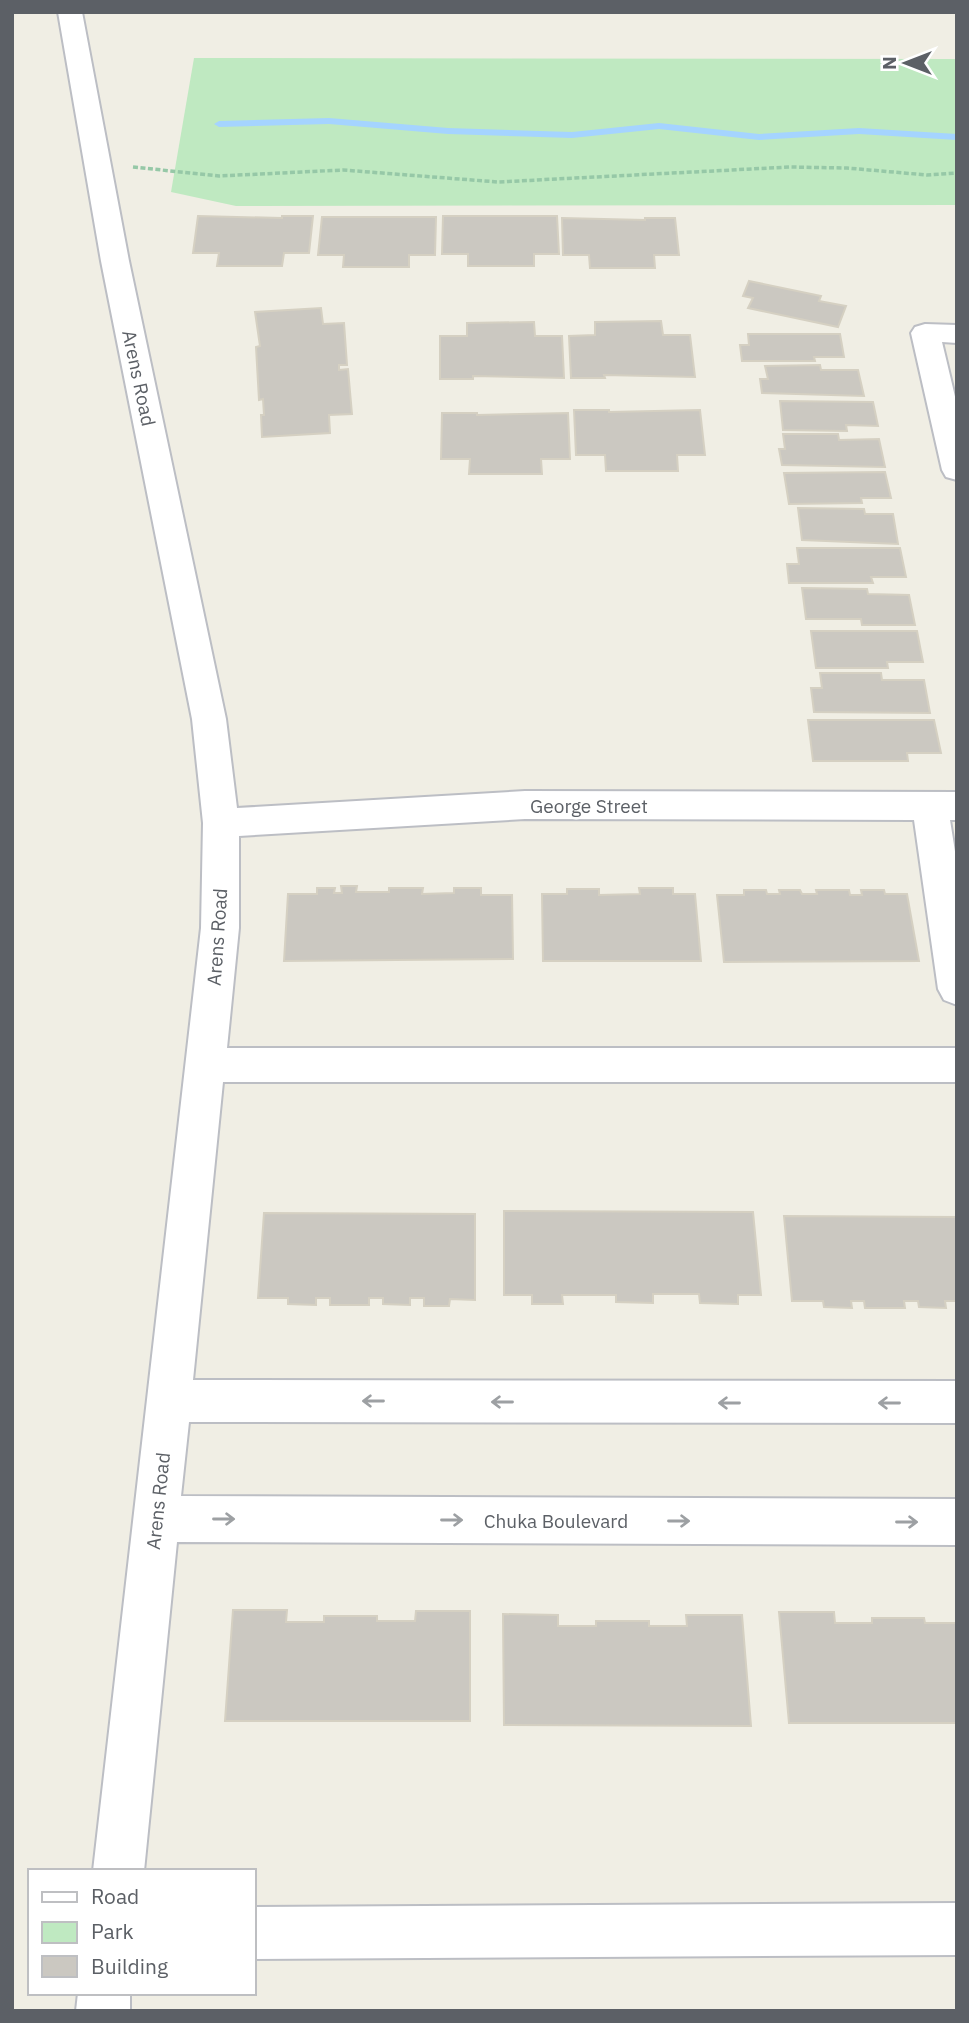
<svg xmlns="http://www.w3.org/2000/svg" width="969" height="2023" viewBox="0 0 969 2023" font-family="'IBM Plex Sans',sans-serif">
  <rect width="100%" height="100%" fill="#f0eee4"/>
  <!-- green -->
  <polygon fill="#bfe9c1" points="194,58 957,59 957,205 236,206 171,192"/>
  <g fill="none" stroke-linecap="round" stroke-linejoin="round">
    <!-- stream -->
    <polygon fill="#a5d4ff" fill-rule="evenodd" points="329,118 448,128 572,132 659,123 759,134 859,128 957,134 957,140 859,134 759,140 659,129 572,138 448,134 329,124 219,127 214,124 219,121"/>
  </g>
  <!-- building -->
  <g fill="#cbc8c1" stroke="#d5d0c2" stroke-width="2">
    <polygon points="198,216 282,218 282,216 313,216 309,253 284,253 282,266 217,266 219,253 193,253"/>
    <polygon points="443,216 557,216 559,254 534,254 534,266 468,266 468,254 442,254"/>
    <polygon points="322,217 436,217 435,255 409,255 409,267 343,267 344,255 318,255"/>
    <polygon points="562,218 645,220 645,218 675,218 679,255 654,255 655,268 590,268 589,255 563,255"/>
    <polygon points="749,281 821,296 819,301 846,306 838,327 748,308 753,298 743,296"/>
    <polygon points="321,308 323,324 344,323 347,365 339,365 339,370 348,369 352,414 329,415 330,433 262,437 261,415 264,415 263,399 259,400 256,347 260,346 255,312"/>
    <polygon points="661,321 663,335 690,335 695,377 604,375 605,378 571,378 569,336 595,335 595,322"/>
    <polygon points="534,322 535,336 562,336 564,378 473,376 473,379 440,379 440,336 467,336 467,323"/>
    <polygon points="748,334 840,334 844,357 814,357 815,361 742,361 740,345 749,345"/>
    <polygon points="820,365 821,370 858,370 864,396 762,393 760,379 768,379 765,366"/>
    <polygon points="780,401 873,402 878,426 846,425 847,431 783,430"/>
    <polygon points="574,410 609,410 609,412 700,410 705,455 677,455 678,471 606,471 605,455 576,455"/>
    <polygon points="442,413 477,413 477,415 568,413 570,459 541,459 542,474 469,474 470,459 441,459"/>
    <polygon points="783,434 838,434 839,440 879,439 885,467 782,465 779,449 785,449"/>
    <polygon points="885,472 891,498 861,498 862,503 789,504 784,473"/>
    <polygon points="798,508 864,509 865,514 893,514 898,544 802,540"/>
    <polygon points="797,548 900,548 906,577 871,577 873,583 789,583 787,564 799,564"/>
    <polygon points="802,588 867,589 868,594 909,595 915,625 862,625 861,619 806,619"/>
    <polygon points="811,631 917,631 923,662 887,662 888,668 816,668"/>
    <polygon points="820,673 881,673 882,680 924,680 930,713 814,712 811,688 822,688"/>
    <polygon points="808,720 934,720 941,753 907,753 908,761 813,761"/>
    <polygon points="341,886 357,886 356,892 389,892 389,888 423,888 422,894 454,893 454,888 481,888 481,895 512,895 513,959 284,961 288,894 317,894 317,888 335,888 334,893 342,893"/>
    <polygon points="639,888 673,888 673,894 695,894 701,961 543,961 542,894 567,894 567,889 599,889 599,895 640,894"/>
    <polygon points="744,890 766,890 767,894 780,894 779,890 800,890 802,894 817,894 816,890 849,890 850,895 862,895 861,890 884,890 885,894 907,894 919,961 724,962 717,895 744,895"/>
    <polygon points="504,1211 753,1212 761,1295 738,1295 738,1304 700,1303 699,1294 653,1294 653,1303 616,1302 616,1295 562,1295 563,1304 532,1304 532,1295 504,1295"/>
    <polygon points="264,1213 475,1214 475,1300 450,1299 449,1306 424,1306 424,1298 410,1298 410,1305 383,1304 383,1298 369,1298 369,1305 330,1305 330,1298 316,1298 316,1305 288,1304 288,1298 258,1298"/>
    <polygon points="784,1216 957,1217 957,1301 945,1301 946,1308 919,1307 918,1301 904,1301 905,1308 865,1308 864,1301 851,1301 852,1308 824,1307 823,1301 792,1301"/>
    <polygon points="233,1610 287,1610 286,1622 324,1622 324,1616 377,1616 377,1621 415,1621 416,1611 470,1611 470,1721 225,1721"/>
    <polygon points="779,1612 834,1612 835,1623 872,1623 872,1618 924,1618 925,1623 957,1623 957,1723 789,1723"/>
    <polygon points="503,1614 558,1615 558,1626 596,1626 596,1621 649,1621 649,1626 687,1626 686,1615 742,1615 751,1726 504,1725"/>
  </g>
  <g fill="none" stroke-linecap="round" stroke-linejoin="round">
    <!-- minor casing -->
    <g stroke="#bcbec4" stroke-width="4">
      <g id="minor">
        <polygon points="58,12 82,12 129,261 226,719 237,808 525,791 957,792 957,820 950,820 957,864 957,1005 944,1000 938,989 914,820 525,819 239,836 239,928 227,1048 957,1048 957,1082 223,1082 193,1380 957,1381 957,1423 189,1422 181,1496 957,1499 957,1545 177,1542 144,1871 93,1871 201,928 203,823 192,719 101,261"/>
        <polygon points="925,324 957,325 957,343 942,342 957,405 957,480 946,477 942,470 911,333 915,327"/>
        <polygon points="957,1903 957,1955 254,1959 254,1907"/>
        <polygon points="78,1993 130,1993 130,2011 76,2011"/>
      </g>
    </g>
    <!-- path -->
    <polyline stroke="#96c8a7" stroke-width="3.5" stroke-dasharray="5 2.5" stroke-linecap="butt" points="133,167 219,176 343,170 498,182 790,167 847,168 927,175 957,173"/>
    <!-- minor -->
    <use href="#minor" fill="#fff" fill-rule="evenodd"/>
  </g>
  <!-- one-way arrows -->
  <defs><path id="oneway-shaft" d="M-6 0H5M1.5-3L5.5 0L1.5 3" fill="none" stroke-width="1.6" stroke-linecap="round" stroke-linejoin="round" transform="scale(1.75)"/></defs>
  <g stroke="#9da0a3">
    <use href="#oneway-shaft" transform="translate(373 1401) rotate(-180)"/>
    <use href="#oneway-shaft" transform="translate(502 1402) rotate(-180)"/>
    <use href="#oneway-shaft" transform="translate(729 1403) rotate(-180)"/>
    <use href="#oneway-shaft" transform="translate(889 1403) rotate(180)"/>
    <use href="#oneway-shaft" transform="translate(224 1519)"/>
    <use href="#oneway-shaft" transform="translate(452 1520)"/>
    <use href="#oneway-shaft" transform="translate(679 1521)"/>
    <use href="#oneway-shaft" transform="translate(907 1522)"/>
  </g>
  <g text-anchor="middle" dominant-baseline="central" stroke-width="5" stroke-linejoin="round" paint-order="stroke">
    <!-- street labels -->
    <g font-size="19" fill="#5c6066" stroke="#fff">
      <text transform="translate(139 378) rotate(78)">Arens Road</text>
      <text x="589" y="806">George Street</text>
      <text transform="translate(217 937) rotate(-86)">Arens Road</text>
      <text transform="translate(158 1501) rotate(-84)">Arens Road</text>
      <text x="556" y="1521">Chuka Boulevard</text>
    </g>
  </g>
  <!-- border -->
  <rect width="969" height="2023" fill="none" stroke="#5c6066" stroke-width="28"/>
  <!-- legend -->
  <rect x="28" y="1869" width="228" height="126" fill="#ffffff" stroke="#bebfc2" stroke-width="2"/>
  <rect x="42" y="1892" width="35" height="10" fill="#ffffff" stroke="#bebfc2" stroke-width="2"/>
  <text x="91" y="1904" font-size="21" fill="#5c6066">Road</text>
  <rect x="42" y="1922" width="35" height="21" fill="#bfe9c1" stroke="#bebfc2" stroke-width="2"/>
  <text x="91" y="1939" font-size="21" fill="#5c6066">Park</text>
  <rect x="42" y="1956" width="35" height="21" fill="#cbc8c1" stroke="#bebfc2" stroke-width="2"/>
  <text x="91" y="1974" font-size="21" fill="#5c6066">Building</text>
  <!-- north arrow -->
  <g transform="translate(906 63) rotate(270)" stroke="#ffffff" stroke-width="5" paint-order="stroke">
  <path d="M0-5L12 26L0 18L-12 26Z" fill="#5c6066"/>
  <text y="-10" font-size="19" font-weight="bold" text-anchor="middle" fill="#5c6066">N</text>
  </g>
</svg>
